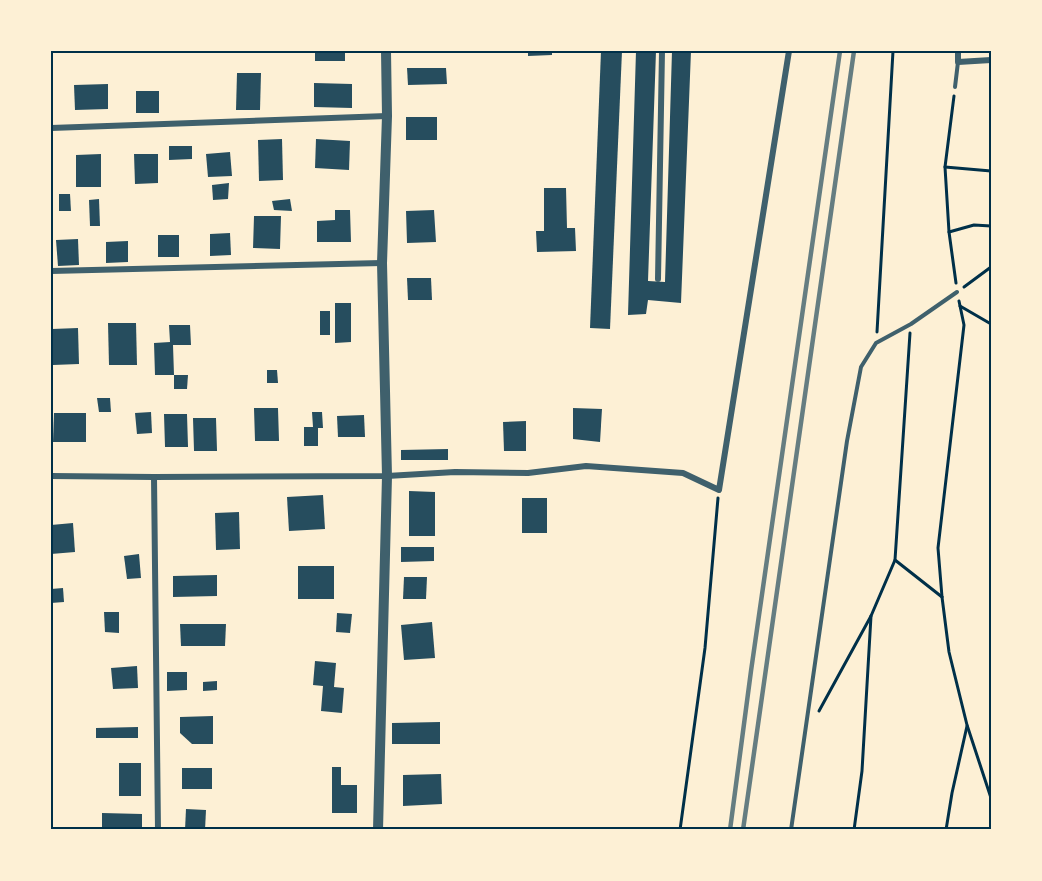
<svg xmlns="http://www.w3.org/2000/svg" width="1042" height="881" viewBox="0 0 1042 881" font-family="'Fira Sans',sans-serif">
  <rect width="100%" height="100%" fill="#fdf0d5"/>
  <!-- building -->
  <g fill="#264d5e">
    <rect x="315" y="51" width="30" height="10"/>
    <polygon points="528,51 552,51 552,55 528,56"/>
    <polygon points="601,51 622,51 610,329 590,328"/>
    <polygon points="636,51 656,51 648,281 665,282 672,51 691,51 681,303 648,300 646,314 628,315"/>
    <polygon points="407,68 446,68 447,84 408,85"/>
    <polygon points="237,73 261,73 260,110 236,110"/>
    <polygon points="314,83 352,84 352,108 314,107"/>
    <polygon points="108,84 108,109 75,110 74,85"/>
    <rect x="136" y="91" width="23" height="22"/>
    <rect x="406" y="117" width="31" height="23"/>
    <polygon points="282,139 283,180 259,181 258,140"/>
    <polygon points="316,139 350,141 349,170 315,168"/>
    <polygon points="169,146 192,146 192,159 169,160"/>
    <polygon points="230,152 232,176 208,177 206,154"/>
    <polygon points="101,154 101,187 76,187 76,155"/>
    <polygon points="134,154 158,154 158,183 135,184"/>
    <polygon points="229,183 228,199 213,200 212,185"/>
    <polygon points="544,188 566,188 567,228 575,228 576,251 537,252 536,231 544,231"/>
    <polygon points="59,194 70,194 71,211 59,211"/>
    <polygon points="99,199 100,226 90,226 89,200"/>
    <polygon points="290,199 292,211 274,210 272,201"/>
    <polygon points="335,210 350,210 351,242 317,242 317,221 335,220"/>
    <polygon points="434,210 436,242 407,243 406,211"/>
    <polygon points="254,216 281,216 280,249 253,248"/>
    <polygon points="230,233 231,255 210,256 210,234"/>
    <rect x="158" y="235" width="21" height="22"/>
    <polygon points="78,239 79,265 58,266 56,240"/>
    <polygon points="128,241 128,262 106,263 106,242"/>
    <polygon points="407,278 431,278 432,300 408,300"/>
    <polygon points="335,303 351,303 351,342 335,343"/>
    <rect x="320" y="311" width="10" height="24"/>
    <polygon points="108,323 136,323 137,365 109,365"/>
    <polygon points="169,325 190,325 191,345 173,345 174,375 155,375 154,343 170,342"/>
    <polygon points="78,328 79,364 53,365 52,329"/>
    <polygon points="267,370 277,370 278,383 267,383"/>
    <polygon points="174,375 188,375 187,389 174,389"/>
    <polygon points="97,398 110,398 111,412 99,412"/>
    <polygon points="254,408 278,408 279,441 255,441"/>
    <polygon points="573,408 602,409 600,442 573,439"/>
    <polygon points="151,412 152,433 137,434 135,413"/>
    <polygon points="312,412 322,412 323,428 318,428 318,446 304,446 304,427 313,427"/>
    <polygon points="54,413 86,413 86,442 53,442"/>
    <polygon points="164,414 187,414 188,447 165,447"/>
    <polygon points="364,415 365,437 338,437 337,416"/>
    <polygon points="193,418 216,418 217,451 194,451"/>
    <polygon points="526,421 526,451 504,451 503,422"/>
    <polygon points="448,449 448,460 401,460 401,450"/>
    <polygon points="409,491 435,492 435,536 409,536"/>
    <polygon points="323,495 325,529 289,531 287,497"/>
    <rect x="522" y="498" width="25" height="35"/>
    <polygon points="239,512 240,549 216,550 215,513"/>
    <polygon points="73,523 75,552 51,554 51,525"/>
    <polygon points="401,547 434,547 434,561 401,562"/>
    <polygon points="139,554 141,578 127,579 124,556"/>
    <rect x="298" y="566" width="36" height="33"/>
    <polygon points="217,575 217,596 173,597 173,576"/>
    <polygon points="404,577 427,577 426,599 403,599"/>
    <polygon points="63,588 64,602 51,603 51,589"/>
    <polygon points="104,612 119,612 119,633 105,632"/>
    <polygon points="337,613 352,614 350,633 336,632"/>
    <polygon points="432,622 435,658 404,660 401,625"/>
    <polygon points="180,624 226,624 225,646 181,646"/>
    <polygon points="315,661 336,663 334,687 344,688 342,713 321,711 323,686 313,685"/>
    <polygon points="137,666 138,688 113,689 111,668"/>
    <polygon points="167,672 187,672 187,690 167,691"/>
    <polygon points="217,681 217,690 203,691 203,682"/>
    <polygon points="213,716 213,744 192,744 180,733 180,717"/>
    <polygon points="440,722 440,744 392,744 392,723"/>
    <polygon points="138,727 138,738 96,738 96,728"/>
    <rect x="119" y="763" width="22" height="33"/>
    <polygon points="332,767 341,767 341,785 357,785 357,813 332,813"/>
    <rect x="182" y="768" width="30" height="21"/>
    <polygon points="441,774 442,804 403,806 403,775"/>
    <polygon points="186,809 206,810 205,830 185,830"/>
    <polygon points="102,813 142,814 142,830 102,830"/>
  </g>
  <g fill="none" stroke-linecap="round" stroke-linejoin="round">
    <!-- path -->
    <g stroke="#003049" stroke-width="3">
      <polyline points="954,96 945,167 949,232 956,283"/>
      <polyline points="945,167 991,171"/>
      <polyline points="949,232 974,225 991,226"/>
      <polyline points="964,287 991,267"/>
      <polyline points="959,301 964,325 938,548 942,597 949,652 967,725 991,798"/>
      <polyline points="960,306 991,324"/>
      <polyline points="877,332 893,51"/>
      <polyline points="910,333 895,560 942,597"/>
      <polyline points="819,711 871,616 895,560"/>
      <polyline points="680,830 705,648 718,498"/>
      <polyline points="854,830 862,771 871,616"/>
      <polyline points="946,830 952,793 967,726"/>
    </g>
    <!-- service -->
    <g stroke="#3f606c" stroke-width="4">
      <polyline points="955,87 958,62"/>
      <polyline points="791,830 847,441 861,367 876,343 911,324 957,292"/>
    </g>
    <!-- minor -->
    <g stroke="#3f606c" stroke-width="6">
      <polyline points="958,51 958,62 991,60"/>
      <polyline points="51,128 387,116"/>
      <polyline points="51,271 382,263"/>
      <polyline points="658,279 662,51"/>
      <polyline points="51,476 154,477 387,476 455,472 528,473 586,466 683,473 719,490 789,51"/>
      <polyline points="154,477 158,830"/>
    </g>
    <!-- tertiary -->
    <polyline stroke="#3f606c" stroke-width="10" points="378,830 387,476 382,263 387,116 386,51"/>
    <!-- rail -->
    <g stroke="#657d81" stroke-width="4.5">
      <polyline points="730,830 751,671 840,51"/>
      <polyline points="743,830 854,51"/>
    </g>
  </g>
  <!-- border -->
  <rect width="1042" height="881" fill="none" stroke="#fdf0d5" stroke-width="105"/>
  <rect x="52" y="52" width="938" height="776" fill="none" stroke="#003049" stroke-width="2"/>
</svg>
